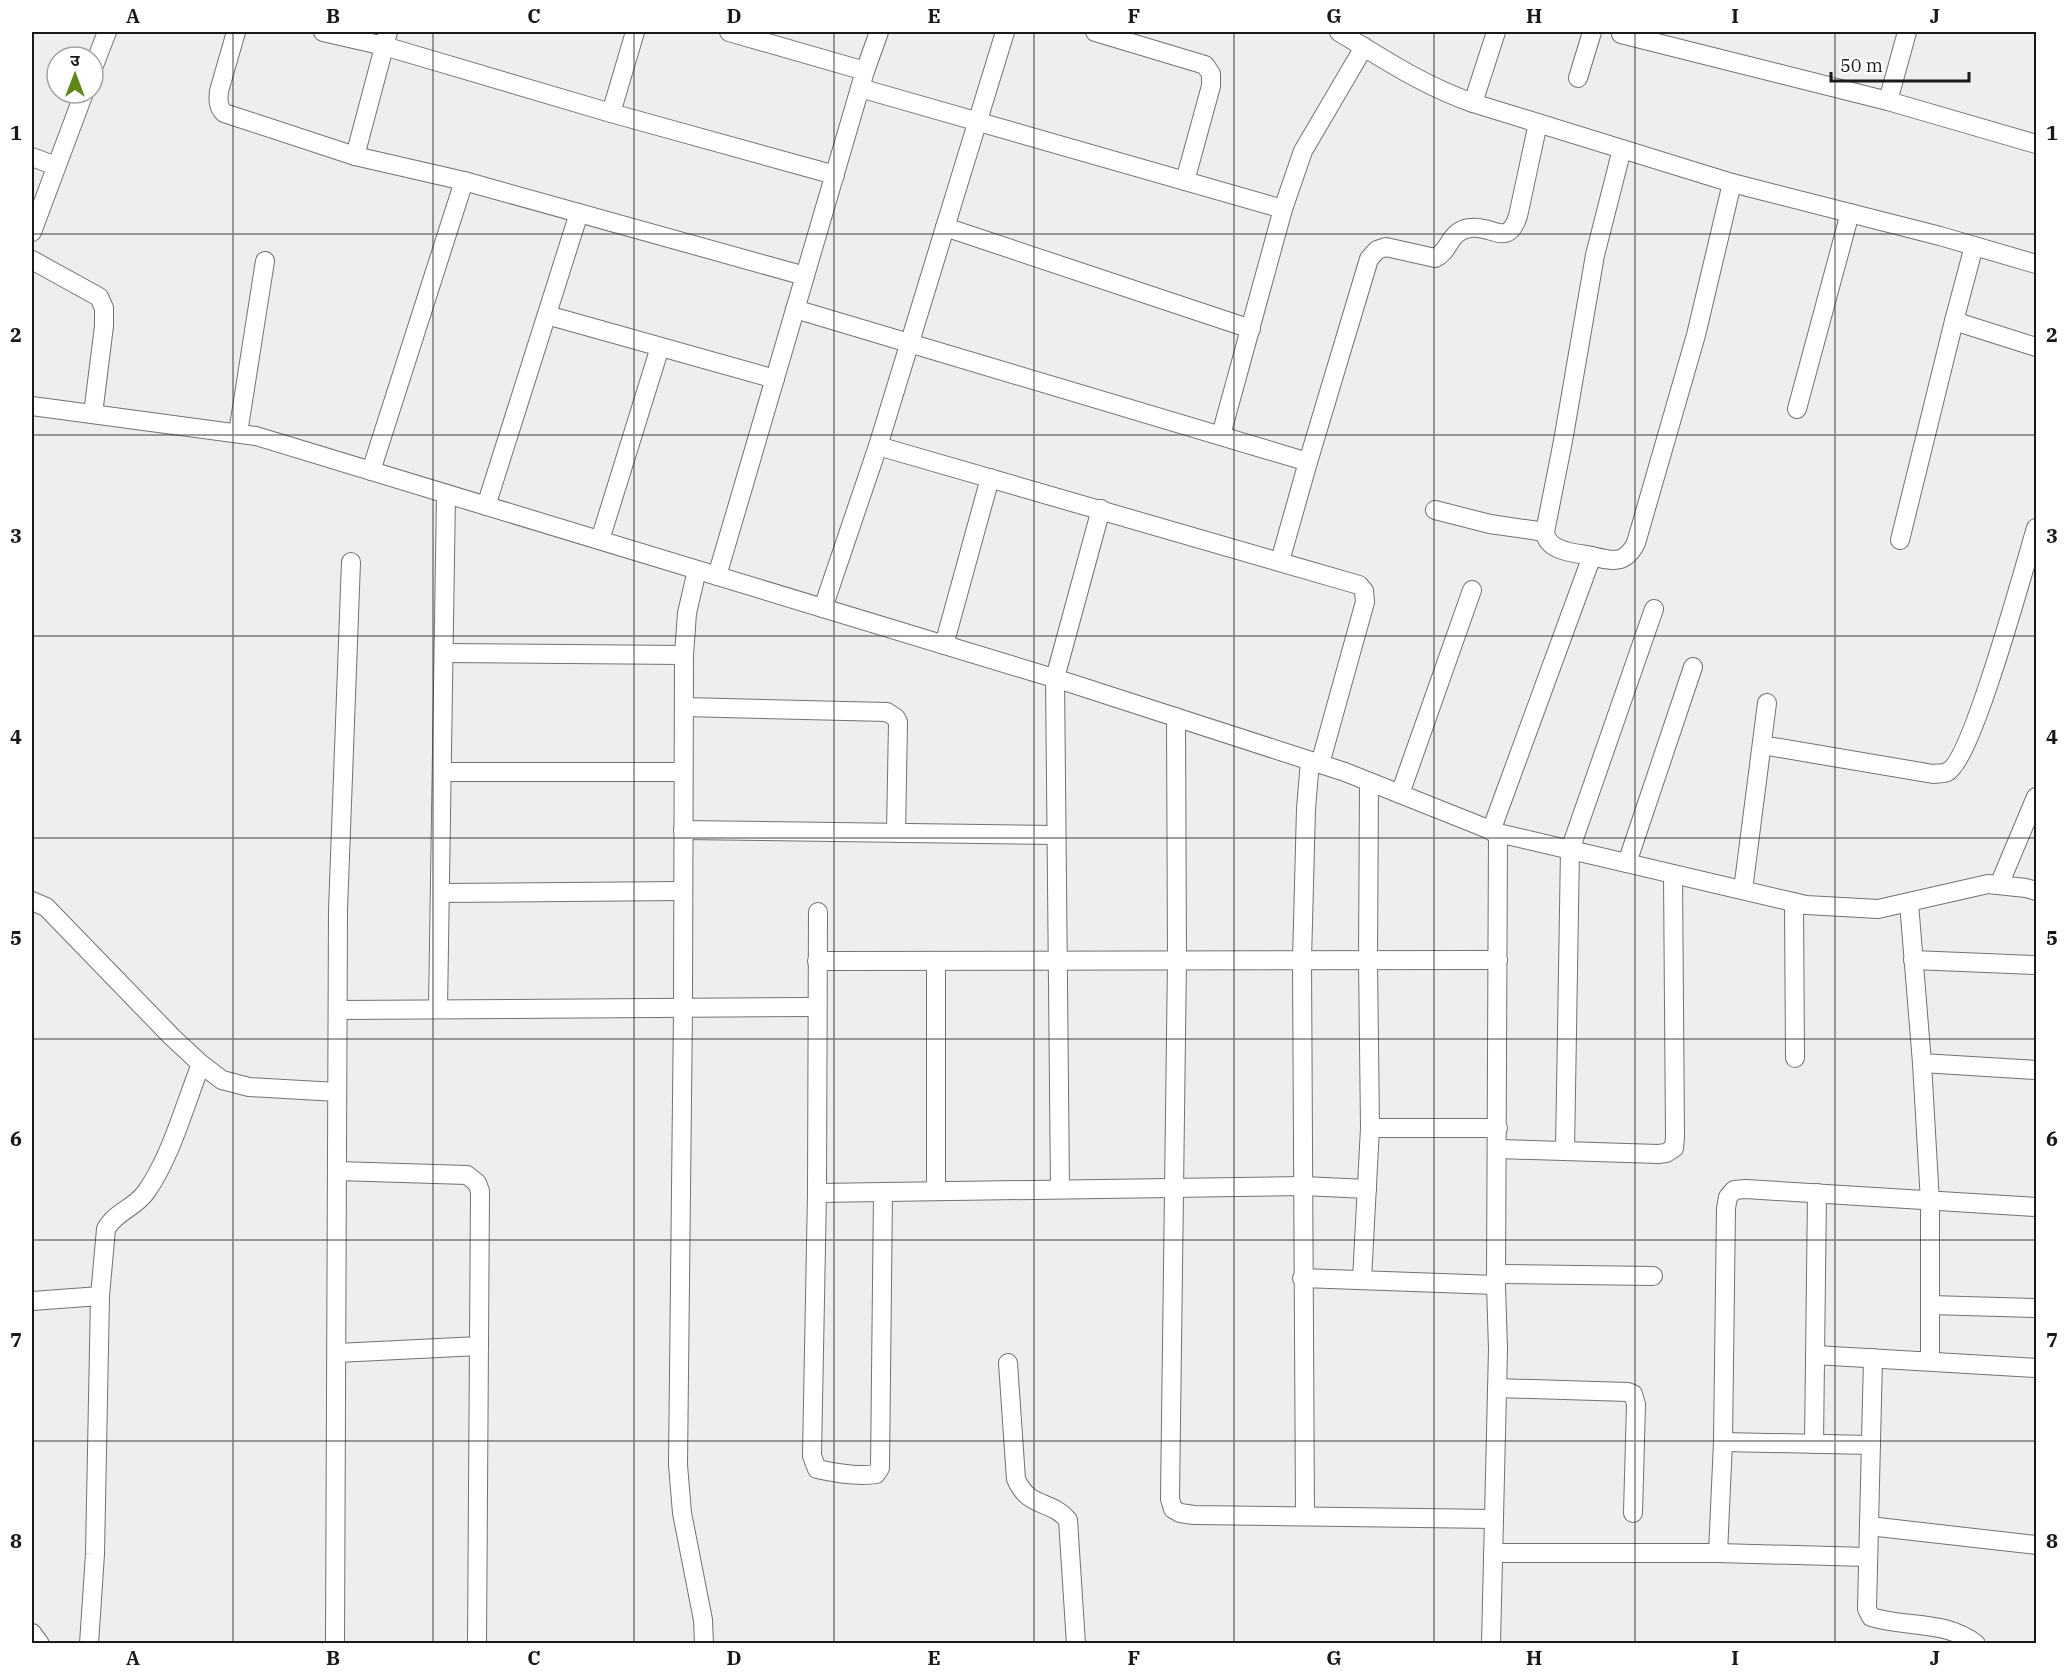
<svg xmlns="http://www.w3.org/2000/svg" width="2068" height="1675" viewBox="0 0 2068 1675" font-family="'IBM Plex Serif','Noto Sans Devanagari',serif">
  <rect width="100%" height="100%" fill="#edeeef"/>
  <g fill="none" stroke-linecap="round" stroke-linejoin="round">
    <!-- minor casing -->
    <g stroke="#717273" stroke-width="20">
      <g id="minor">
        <path d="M236 32 219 91C218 100 218 107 224 113L355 156 464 181 805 276"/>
        <polyline points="323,32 384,46 611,113 835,175"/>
        <polyline points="729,32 865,71"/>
        <polyline points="1095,32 1205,65 1211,74 1211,86 1185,181"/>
        <path d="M1339 32C1384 59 1422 85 1473 103L1732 183 1940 236 2036 264"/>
        <polyline points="1621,34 1888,101 2036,144"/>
        <polyline points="93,68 107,32"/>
        <polyline points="1578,78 1592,32"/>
        <polyline points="860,88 1283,209"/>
        <polyline points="1888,101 1907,32"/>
        <polyline points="1473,103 1496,32"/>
        <polyline points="611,113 635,32"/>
        <polyline points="355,156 388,32"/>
        <polyline points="32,157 56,166"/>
        <polyline points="945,227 1251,329"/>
        <polyline points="32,232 84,93"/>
        <polyline points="32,260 99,297 104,308 104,326 93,414"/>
        <polyline points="795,309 1308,462"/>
        <polyline points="547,315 775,379"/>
        <polyline points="1954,321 2036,347"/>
        <polyline points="32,406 256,436 1070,683 1345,772 1498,833 1806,905 1878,909 1988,884 2026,888 2036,891"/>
        <polyline points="1797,409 1850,213"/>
        <polyline points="238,433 265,261"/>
        <polyline points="1221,435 1283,209 1303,151 1364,47"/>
        <polyline points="878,446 1359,585 1364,591 1365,602 1320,764"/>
        <polyline points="371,471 464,181"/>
        <polyline points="486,506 579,213"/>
        <polyline points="1435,510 1490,524 1545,532"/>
        <polyline points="600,540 660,347"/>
        <polyline points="1900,540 1954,321 1974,246"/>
        <path d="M1592 556C1576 553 1547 552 1545 532L1563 441 1595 255 1622 149"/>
        <path d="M1280 561 1308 462 1369 259 1377 250 1386 247 1435 258C1451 251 1448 231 1470 228 1492 224 1507 249 1518 216L1538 123"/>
        <polyline points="697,570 687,613 684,655 683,1008 678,1465 682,1513 703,1620 704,1644"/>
        <polyline points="717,576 865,71 879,32"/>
        <polyline points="823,608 878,446 1005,32"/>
        <polyline points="944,645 990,478"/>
        <polyline points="444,653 684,655"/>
        <polyline points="684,707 887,712 896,718 898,722 896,833"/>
        <polyline points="1176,717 1177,960 1170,1499 1173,1509 1180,1513 1194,1515 1494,1519"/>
        <path d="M1762 745 1933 774C1937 773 1944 774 1947 772 1972 761 2025 564 2036 528"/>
        <polyline points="442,772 683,772"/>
        <polyline points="1400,794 1472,590"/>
        <polyline points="683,830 1056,835"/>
        <path d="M1491 831 1592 556C1612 561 1625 565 1636 543L1696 335 1732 183"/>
        <polyline points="1627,863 1693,667"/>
        <polyline points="1999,885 2036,797"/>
        <polyline points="1743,890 1767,703"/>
        <polyline points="440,893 683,891"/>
        <polyline points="32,901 46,907 172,1037 201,1064 222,1080 249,1087 337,1092"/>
        <polyline points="1794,902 1795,1058"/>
        <polyline points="1909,903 1922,1063 1930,1202 1930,1361"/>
        <path d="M818 912 817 1193 812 1456 817 1469C835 1473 858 1477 876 1474L880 1468 883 1192"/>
        <polyline points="1913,960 2036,965"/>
        <polyline points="817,961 1498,960"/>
        <polyline points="936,961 936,1191"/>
        <polyline points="438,1009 446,494"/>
        <polyline points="338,1010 817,1007"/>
        <polyline points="1922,1063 2036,1070"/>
        <polyline points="1370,1128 1498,1128"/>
        <polyline points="1498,1149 1658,1154 1666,1153 1674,1148 1675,1137 1673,874"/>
        <polyline points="1565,1151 1570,850 1654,609"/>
        <polyline points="337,1171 467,1175 477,1183 480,1191 477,1644"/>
        <polyline points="1060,1189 1055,678 1101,509"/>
        <polyline points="817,1193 1303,1186 1367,1189"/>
        <polyline points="1497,1274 1653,1276"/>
        <polyline points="1302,1278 1496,1285"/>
        <polyline points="1362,1280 1370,1128 1368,960 1369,782"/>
        <path d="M100 1296 106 1229C115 1212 135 1208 146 1192 171 1157 185 1104 201 1064"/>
        <polyline points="32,1301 100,1296 95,1554 89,1644"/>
        <polyline points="1930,1305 2036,1308"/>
        <polyline points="337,1353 479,1346"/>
        <polyline points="1815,1355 2036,1368"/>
        <path d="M1873 1358 1867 1609 1871 1617C1907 1628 1946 1620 1976 1644"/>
        <path d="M1008 1363 1016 1479C1029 1509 1050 1499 1068 1520L1076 1644"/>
        <polyline points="1497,1388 1628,1392 1633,1394 1636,1404 1633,1513"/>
        <polyline points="1723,1442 1871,1445"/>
        <polyline points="1814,1444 1817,1193"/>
        <polyline points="1305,1516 1302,960 1306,809 1310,761"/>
        <polyline points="1869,1526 2036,1545"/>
        <polyline points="1493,1553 1718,1553 1867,1557"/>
        <polyline points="1718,1553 1723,1442 1726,1208 1728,1197 1734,1190 1746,1189 2036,1207"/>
        <polyline points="32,1633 40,1644"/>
        <polyline points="335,1644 338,910 351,562"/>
        <polyline points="1491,1644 1498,1349 1496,1285 1498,833"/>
      </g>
    </g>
    <!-- minor -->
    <use href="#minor" stroke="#fff" stroke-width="18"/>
  </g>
  <!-- grid -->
  <path fill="none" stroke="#19191a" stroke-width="1.5" stroke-opacity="0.55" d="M233 32V1644M433 32V1644M634 32V1644M834 32V1644M1034 32V1644M1234 32V1644M1434 32V1644M1635 32V1644M1835 32V1644M32 234H2036M32 435H2036M32 636H2036M32 838H2036M32 1039H2036M32 1240H2036M32 1441H2036"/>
  <!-- border -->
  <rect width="2068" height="1675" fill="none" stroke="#ffffff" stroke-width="66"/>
  <!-- north arrow -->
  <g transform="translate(75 75)"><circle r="28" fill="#ffffff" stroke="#a3a3a3" stroke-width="1.5"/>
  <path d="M0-4.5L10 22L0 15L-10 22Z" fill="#5e8917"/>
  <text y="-9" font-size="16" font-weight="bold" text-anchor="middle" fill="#19191a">उ</text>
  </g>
  <!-- scale -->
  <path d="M1831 72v9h138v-9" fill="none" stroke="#19191a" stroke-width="3"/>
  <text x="1840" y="72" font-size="18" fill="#19191a" stroke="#ffffff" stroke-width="4.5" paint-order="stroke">50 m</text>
  <rect x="33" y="33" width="2002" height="1609" fill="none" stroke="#19191a" stroke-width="2"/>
  <g font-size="20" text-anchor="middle" font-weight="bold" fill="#19191a">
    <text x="133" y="23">A</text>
    <text x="333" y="23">B</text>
    <text x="534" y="23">C</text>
    <text x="734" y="23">D</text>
    <text x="934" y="23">E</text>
    <text x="1134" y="23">F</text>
    <text x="1334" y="23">G</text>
    <text x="1534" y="23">H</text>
    <text x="1735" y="23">I</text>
    <text x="1935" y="23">J</text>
    <text x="16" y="140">1</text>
    <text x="2052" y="140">1</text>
    <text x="16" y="342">2</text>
    <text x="2052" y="342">2</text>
    <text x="16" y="543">3</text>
    <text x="2052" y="543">3</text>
    <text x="16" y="744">4</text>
    <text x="2052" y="744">4</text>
    <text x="16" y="945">5</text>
    <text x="2052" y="945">5</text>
    <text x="16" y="1146">6</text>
    <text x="2052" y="1146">6</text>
    <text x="16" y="1347">7</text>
    <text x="2052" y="1347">7</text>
    <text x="16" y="1548">8</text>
    <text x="2052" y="1548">8</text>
    <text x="133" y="1665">A</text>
    <text x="333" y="1665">B</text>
    <text x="534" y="1665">C</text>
    <text x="734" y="1665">D</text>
    <text x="934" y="1665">E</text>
    <text x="1134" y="1665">F</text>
    <text x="1334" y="1665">G</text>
    <text x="1534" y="1665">H</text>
    <text x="1735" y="1665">I</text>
    <text x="1935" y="1665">J</text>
  </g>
</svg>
